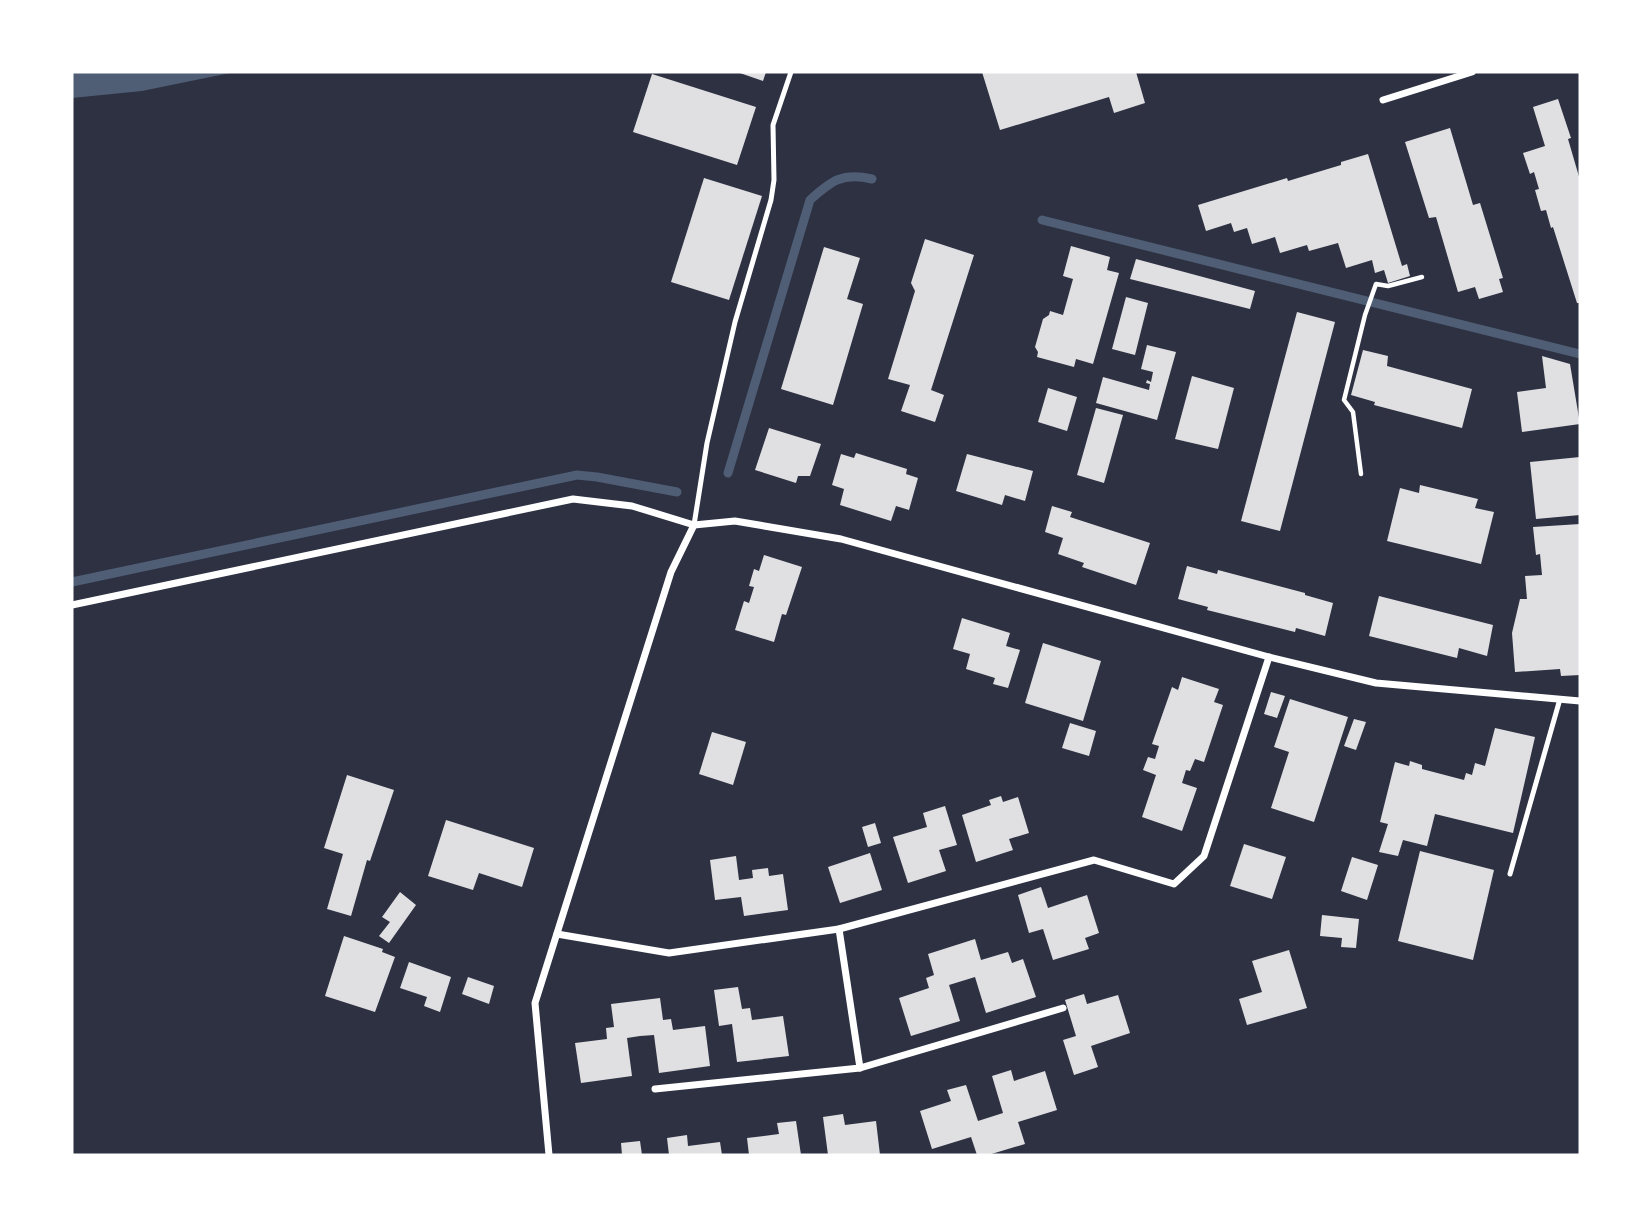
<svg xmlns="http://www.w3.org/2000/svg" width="1652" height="1227" viewBox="0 0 1652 1227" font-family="'Roboto Condensed',sans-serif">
  <rect width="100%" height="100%" fill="#2d3142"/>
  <!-- water -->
  <polygon fill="#4f5d75" points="72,72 235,72 142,91 72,98"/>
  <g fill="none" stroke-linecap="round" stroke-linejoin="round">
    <!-- stream -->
    <g stroke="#4f5d75" stroke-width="9">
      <polyline points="1042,220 1580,354"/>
      <path d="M728 473 810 200C831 181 842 172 872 179"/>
      <polyline points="72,582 577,475 597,477 677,492"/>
    </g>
  </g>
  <!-- building -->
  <g fill="#e0e0e3">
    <polygon points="737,72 766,72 763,81"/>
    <polygon points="982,72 1136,72 1145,103 1114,113 1109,97 1000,130"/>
    <polygon points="652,74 756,107 737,165 633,132"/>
    <polygon points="1558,99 1571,138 1568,139 1580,180 1580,303 1577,303 1553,227 1551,228 1546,210 1541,211 1535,190 1539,189 1534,172 1530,174 1523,153 1545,146 1533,107"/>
    <polygon points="1450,128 1473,205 1480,203 1503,278 1499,279 1503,292 1479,299 1475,287 1458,292 1436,217 1429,218 1405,142"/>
    <polygon points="1368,154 1402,266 1407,264 1410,276 1388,283 1384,270 1375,273 1372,260 1346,268 1338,243 1309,251 1307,245 1280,253 1275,237 1252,244 1247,228 1234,232 1231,223 1206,231 1198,205 1287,178 1288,181 1341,165 1341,162"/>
    <polygon points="704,178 762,196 729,300 671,282"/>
    <polygon points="925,239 974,255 931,390 944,395 935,422 901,411 910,385 888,379 915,291 911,283"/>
    <polygon points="1071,246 1110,257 1107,270 1119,273 1093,364 1076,359 1074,367 1037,357 1038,352 1035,347 1043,319 1049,315 1050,311 1063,315 1073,279 1063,276"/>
    <polygon points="824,247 860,258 847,299 863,304 833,405 781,389"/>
    <polygon points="1136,259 1255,291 1250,309 1130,279"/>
    <polygon points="1126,297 1148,303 1135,355 1112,349"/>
    <polygon points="1297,312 1335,322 1280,531 1241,521"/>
    <polygon points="1147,345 1176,352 1157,420 1096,403 1103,377 1149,390 1150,384 1146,383 1147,380 1151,382 1153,372 1141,369"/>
    <polygon points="1363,350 1388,356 1387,366 1472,389 1462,428 1374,405 1375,402 1351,395"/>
    <polygon points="1542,356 1570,364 1580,424 1522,432 1517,392 1546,388"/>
    <polygon points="1192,376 1234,388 1218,449 1175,439"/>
    <polygon points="1048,388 1077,397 1067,431 1038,422"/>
    <polygon points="1096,408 1123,415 1104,483 1077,475"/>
    <polygon points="769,428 821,444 810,476 798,476 796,483 755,470"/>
    <polygon points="856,453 907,469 906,474 918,478 909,510 896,506 891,521 840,505 844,489 832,485 841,454 854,458"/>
    <polygon points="967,454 1033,471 1025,501 1005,495 1002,505 956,491"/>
    <polygon points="1580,457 1580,515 1536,519 1530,462"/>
    <polygon points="1420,485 1478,499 1475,508 1494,512 1481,564 1387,541 1400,488 1419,493"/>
    <polygon points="1052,506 1072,512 1070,517 1150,543 1136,585 1082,567 1084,563 1058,554 1063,538 1045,532"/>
    <polygon points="1580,524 1580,675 1561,676 1560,669 1515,672 1512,633 1520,599 1527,599 1525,576 1542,575 1540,554 1536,555 1533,527"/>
    <polygon points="764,555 802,567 786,615 782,614 774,642 735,630 744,601 749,603 754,587 749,586 754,569 759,571"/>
    <polygon points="1187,566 1217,574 1218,570 1305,593 1305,595 1333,603 1325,636 1296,628 1295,632 1207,610 1208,607 1178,599"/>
    <polygon points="1379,596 1493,625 1487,656 1459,648 1457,658 1369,636"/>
    <polygon points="962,618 1010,633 1006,646 1020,650 1008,688 993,684 995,678 966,669 970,654 953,649"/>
    <polygon points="1043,643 1101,661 1083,721 1025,703"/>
    <polygon points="1182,677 1219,689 1214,702 1223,705 1204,762 1195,759 1190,771 1186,770 1182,783 1197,788 1182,831 1142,817 1156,775 1143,770 1148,757 1155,759 1159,746 1152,744 1172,687 1178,690"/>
    <polygon points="1271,692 1285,696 1277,718 1264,714"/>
    <polygon points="1290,699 1348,717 1314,822 1271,808 1289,752 1274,747"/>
    <polygon points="1354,719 1366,722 1356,750 1344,746"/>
    <polygon points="1070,723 1096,731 1089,756 1062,748"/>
    <polygon points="1495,728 1535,737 1513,833 1435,814 1427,846 1403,840 1398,856 1379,852 1388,824 1380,822 1395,762 1409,766 1410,761 1422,765 1422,769 1464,780 1466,773 1472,775 1475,763 1485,766"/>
    <polygon points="712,732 746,742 733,785 699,774"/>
    <polygon points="347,775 394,790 370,861 367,860 351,916 327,909 343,854 324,848"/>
    <polygon points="1001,796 1003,802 1018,797 1029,833 1009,839 1013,850 976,862 962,815 991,805 989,800"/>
    <polygon points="945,806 957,845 939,850 946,871 908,883 893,837 927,827 923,813"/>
    <polygon points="446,820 534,848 522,887 479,873 473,890 428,876"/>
    <polygon points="875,823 881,843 868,847 862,827"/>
    <polygon points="1244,844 1286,857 1272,899 1230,886"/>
    <polygon points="1420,851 1494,870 1473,960 1398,941"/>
    <polygon points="870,853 882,890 840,903 828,867"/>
    <polygon points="736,856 739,880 753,878 752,870 768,868 769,876 783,874 788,910 744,916 741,897 715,900 710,860"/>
    <polygon points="1352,857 1378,865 1367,900 1341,891"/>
    <polygon points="1041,887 1048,908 1087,895 1099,933 1085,938 1089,949 1053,960 1043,929 1029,933 1018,895"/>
    <polygon points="400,892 416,905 389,943 379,936 390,922 382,917"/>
    <polygon points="1322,915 1359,919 1356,948 1341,947 1342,938 1320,936"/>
    <polygon points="344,936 383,949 382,952 395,957 375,1012 325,996"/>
    <polygon points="975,939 981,960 1008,952 1012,963 1023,959 1036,997 986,1013 975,977 949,985 960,1021 911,1036 899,998 929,988 926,978 934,975 928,954"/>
    <polygon points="1289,950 1307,1008 1247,1025 1239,999 1262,992 1252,961"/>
    <polygon points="409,962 451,977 440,1012 424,1006 427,997 400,988"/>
    <polygon points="468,977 494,986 489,1004 462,994"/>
    <polygon points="738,987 742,1009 750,1008 752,1020 783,1016 789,1056 737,1062 732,1024 719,1026 714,990"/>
    <polygon points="1084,994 1087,1004 1118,995 1130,1033 1091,1046 1098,1067 1074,1075 1063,1040 1076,1036 1065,1000"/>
    <polygon points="660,998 663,1020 671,1019 673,1030 705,1026 710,1066 659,1073 654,1035 640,1036 627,1038 632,1076 581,1083 575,1043 607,1039 606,1028 614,1027 611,1004"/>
    <polygon points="1011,1070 1014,1081 1045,1071 1057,1110 1018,1122 1025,1144 988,1155 977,1155 971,1137 932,1149 920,1111 951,1101 947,1090 966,1085 978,1121 1003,1113 992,1076"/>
    <polygon points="843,1114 845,1125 876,1121 880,1155 828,1155 823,1117"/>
    <polygon points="796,1121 801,1155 749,1155 747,1138 779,1134 777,1123"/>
    <polygon points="687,1135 688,1146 720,1142 722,1155 669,1155 667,1138"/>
    <polygon points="640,1141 642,1155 622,1155 621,1143"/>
  </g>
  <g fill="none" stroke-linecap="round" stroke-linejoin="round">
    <!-- path -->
    <polyline stroke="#fff" stroke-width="4.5" points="1361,474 1353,412 1344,400 1365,315 1376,284 1388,286 1422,277"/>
    <!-- service -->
    <g stroke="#fff" stroke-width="5">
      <polyline points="694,525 707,443 735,322 771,200 774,180 773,125 791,72"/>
      <polyline points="1510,874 1560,699"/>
    </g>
    <!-- minor -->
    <g stroke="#fff" stroke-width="7">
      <polyline points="1383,100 1472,72"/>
      <polyline points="72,605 573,499 632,506 694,525 735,521 841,539 1269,657 1376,683 1580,701"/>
      <polyline points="557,934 669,953 839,929 1094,860 1174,884 1204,856 1269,657"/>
      <polyline points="860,1068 1063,1008"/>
      <polyline points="655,1089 860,1068 839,929"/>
      <polyline points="549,1155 535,1003 671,572 694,525"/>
    </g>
  </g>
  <!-- border -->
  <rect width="1652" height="1227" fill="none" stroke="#ffffff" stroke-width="147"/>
</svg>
